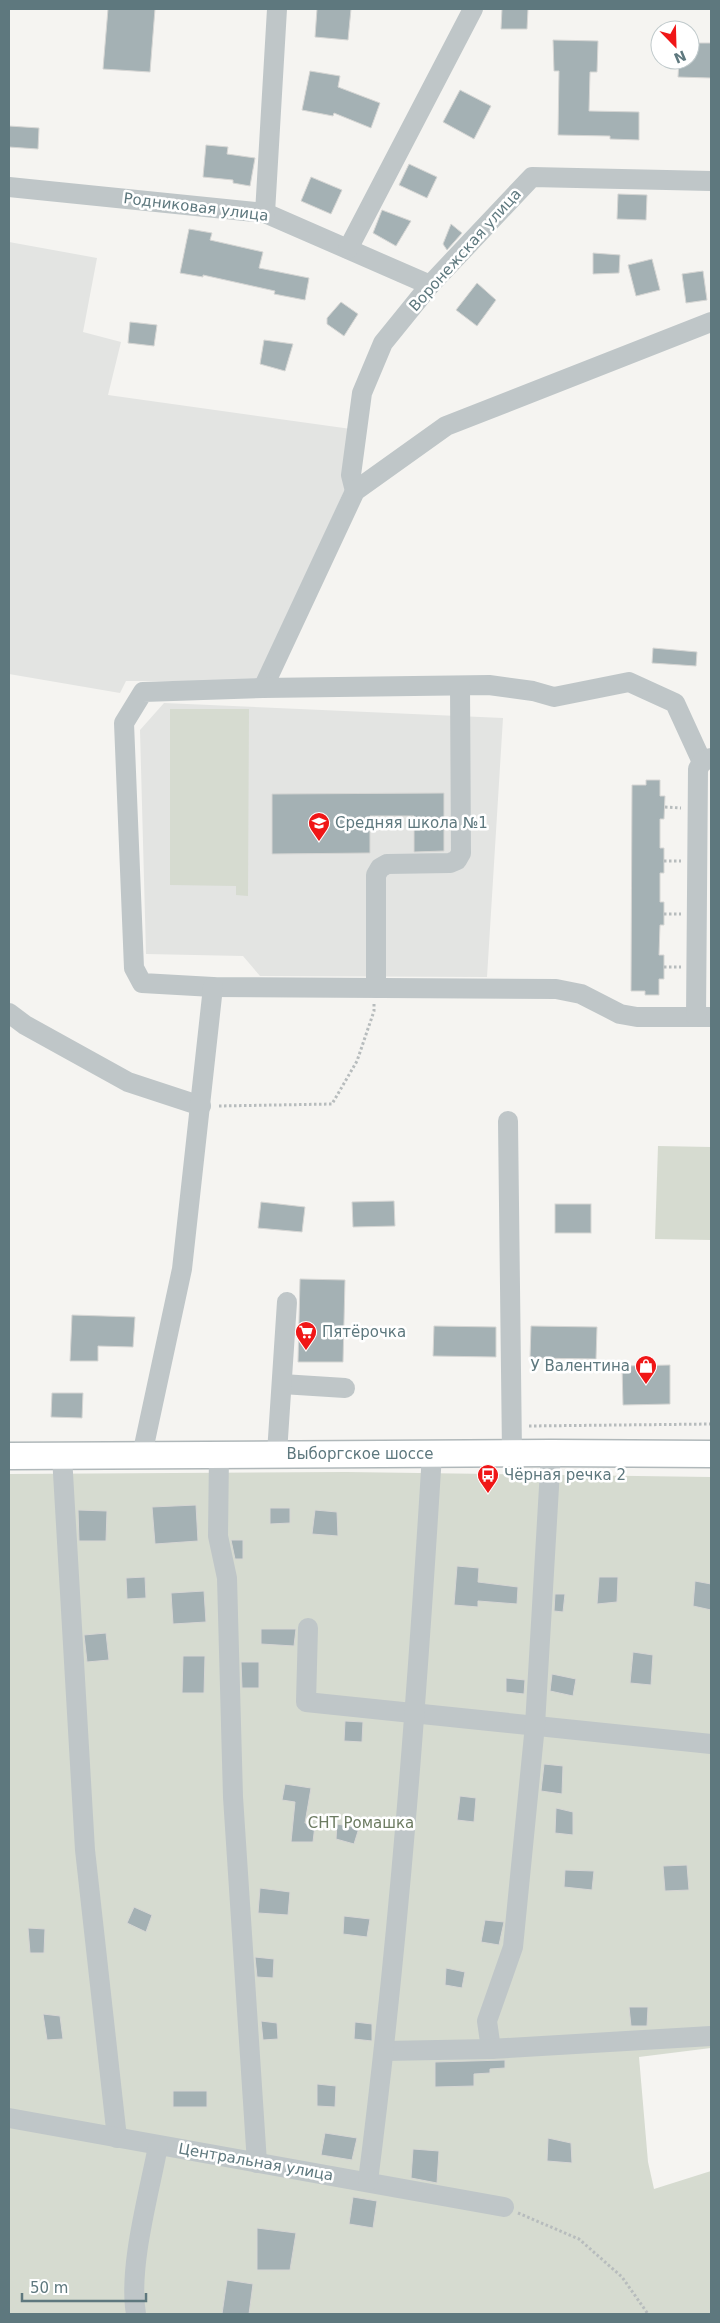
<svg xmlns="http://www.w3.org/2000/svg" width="720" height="2323" viewBox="0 0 720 2323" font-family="'DejaVu Sans',sans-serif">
  <rect width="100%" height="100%" fill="#f5f4f1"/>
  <!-- built -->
  <g fill="#e3e4e2">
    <polygon points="9,242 97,258 83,332 121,342 108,395 351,429 344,491 258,681 126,681 120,693 9,674"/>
    <polygon points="164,703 503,718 487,977 260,976 243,956 146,954 140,730"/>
  </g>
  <!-- green -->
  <g fill="#d6dbd0">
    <polygon points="170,709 249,709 248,896 236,895 236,886 170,885"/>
    <polygon points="658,1146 711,1147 711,1240 655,1239"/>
    <polygon points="346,1472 711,1477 711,2048 639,2057 648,2162 654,2189 711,2171 711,2314 9,2314 9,1474"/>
  </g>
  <!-- building -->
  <g fill="#a4b1b4" stroke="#d6d6d4">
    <polygon points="108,9 155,9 150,72 103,69"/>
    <polygon points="317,9 351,9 348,40 315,37"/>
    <polygon points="502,9 528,9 527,29 501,29"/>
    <polygon points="553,40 598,41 597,72 590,72 589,111 639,112 639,140 610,139 610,136 558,135 559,71 554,71"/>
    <polygon points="690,43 711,43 711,78 678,77 679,60 690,60"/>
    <polygon points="310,71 340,76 338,87 380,103 371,128 334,113 333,116 302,110"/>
    <polygon points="460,90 491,106 474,139 443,122"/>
    <polygon points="9,126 39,128 38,149 9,147"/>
    <polygon points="206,145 228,147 227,154 255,158 250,186 233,183 233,180 203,177"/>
    <polygon points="409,164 437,177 427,198 399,185"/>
    <polygon points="311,177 342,190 331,214 301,201"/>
    <polygon points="618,194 647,195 646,220 617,219"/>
    <polygon points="382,210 411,221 396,246 373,233"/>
    <polygon points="451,224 462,233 447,250 443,244"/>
    <polygon points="189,229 212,233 210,240 263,252 259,268 309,278 305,300 274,294 275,291 203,275 203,277 180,273"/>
    <polygon points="593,253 620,255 619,273 593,274"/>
    <polygon points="652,259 660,290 636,296 628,265"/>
    <polygon points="703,271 707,300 686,303 682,274"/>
    <polygon points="477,283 496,300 477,326 456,310"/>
    <polygon points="341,302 358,314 344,336 327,324 327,318"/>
    <polygon points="130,322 157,325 154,346 128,343"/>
    <polygon points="264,340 293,344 285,371 260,364"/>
    <polygon points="653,648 697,652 696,666 652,663"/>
    <polygon points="646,780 660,780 660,796 665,796 664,819 660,819 660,848 664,848 664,873 660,873 660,902 664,902 664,925 660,925 659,955 664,955 664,979 659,979 659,995 645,995 645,991 631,991 632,785 646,785"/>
    <polygon points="444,793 444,851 414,852 414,816 370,816 370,853 272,854 272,794"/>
    <polygon points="394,1201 395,1226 353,1227 352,1202"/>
    <polygon points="261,1202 305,1207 302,1232 258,1228"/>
    <rect x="555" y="1204" width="36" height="29"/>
    <polygon points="300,1279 345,1280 343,1362 298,1362"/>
    <polygon points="72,1315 135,1317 133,1347 98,1346 98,1361 70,1361"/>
    <polygon points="434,1326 496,1327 496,1357 433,1356"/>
    <polygon points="531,1326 597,1327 596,1359 530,1358"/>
    <polygon points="670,1365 670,1404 623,1405 622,1366"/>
    <polygon points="52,1393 83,1393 82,1418 51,1417"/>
    <polygon points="196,1505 198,1541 155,1544 152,1507"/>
    <polygon points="270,1508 290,1508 290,1523 270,1524"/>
    <polygon points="78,1510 107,1511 106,1541 79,1541"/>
    <polygon points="315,1510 337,1512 338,1536 312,1534"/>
    <polygon points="231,1540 243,1540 243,1559 235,1559"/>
    <polygon points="457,1566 479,1568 478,1582 518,1587 517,1604 478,1601 478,1607 454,1605"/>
    <polygon points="145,1577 146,1598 127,1599 126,1578"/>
    <polygon points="599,1577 618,1577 617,1602 597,1604"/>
    <polygon points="695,1581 711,1584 711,1610 693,1606"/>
    <polygon points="204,1591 206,1622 173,1624 171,1593"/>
    <polygon points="555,1594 565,1594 563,1612 554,1611"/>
    <polygon points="261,1629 296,1629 294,1646 261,1644"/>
    <polygon points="106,1633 109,1660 87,1662 84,1635"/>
    <polygon points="633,1652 653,1655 651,1685 630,1683"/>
    <polygon points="183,1656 205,1656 204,1693 182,1693"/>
    <polygon points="241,1662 259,1662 259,1688 242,1688"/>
    <polygon points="552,1674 576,1679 573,1696 550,1691"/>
    <polygon points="506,1678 525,1680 524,1694 506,1692"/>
    <polygon points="345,1721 363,1722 362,1742 344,1741"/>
    <polygon points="544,1764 563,1766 562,1794 541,1791"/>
    <polygon points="285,1784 311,1788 305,1823 315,1825 313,1842 291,1842 295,1802 282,1800"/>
    <polygon points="460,1796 476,1798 474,1822 457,1820"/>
    <polygon points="556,1808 573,1812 573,1835 555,1833"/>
    <polygon points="337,1824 359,1828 354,1844 336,1839"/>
    <polygon points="687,1865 689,1890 665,1891 663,1866"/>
    <polygon points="565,1870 594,1871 592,1890 564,1887"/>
    <polygon points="260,1888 290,1892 288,1915 258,1913"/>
    <polygon points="134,1907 152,1915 146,1932 127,1923"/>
    <polygon points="344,1916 370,1919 367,1937 343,1934"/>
    <polygon points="485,1920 504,1922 499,1945 481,1942"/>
    <polygon points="28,1928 45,1929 44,1953 30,1953"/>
    <polygon points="255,1957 274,1959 273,1978 257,1977"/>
    <polygon points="446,1968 465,1972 462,1988 445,1985"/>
    <polygon points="629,2007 648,2007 647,2026 631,2026"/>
    <polygon points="43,2014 60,2016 63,2039 47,2040"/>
    <polygon points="261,2021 277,2023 278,2039 263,2040"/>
    <polygon points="355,2022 372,2024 372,2041 354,2039"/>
    <polygon points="505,2060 505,2068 490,2069 490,2073 474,2074 474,2086 435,2087 435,2062"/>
    <polygon points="317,2084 336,2086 335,2107 317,2106"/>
    <rect x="173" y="2091" width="34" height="16"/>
    <polygon points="325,2133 357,2138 352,2160 321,2155"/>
    <polygon points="548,2138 571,2143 572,2163 547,2161"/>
    <polygon points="413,2149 439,2151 437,2183 411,2178"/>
    <polygon points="353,2197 377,2201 373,2228 349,2224"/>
    <polygon points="257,2228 296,2233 290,2270 257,2270"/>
    <polygon points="227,2280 253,2284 249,2314 222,2314"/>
  </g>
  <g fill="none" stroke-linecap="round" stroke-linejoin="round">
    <!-- major casing -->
    <g stroke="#b0b8ba" stroke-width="29">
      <polyline id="major" points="9,1456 551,1453 711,1454"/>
    </g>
    <!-- path -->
    <g stroke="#b7bcbd" stroke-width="3" stroke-dasharray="2.5 2.5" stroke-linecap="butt">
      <polyline points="665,807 681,808"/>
      <polyline points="664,861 681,861"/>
      <polyline points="664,914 681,914"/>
      <polyline points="664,967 681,967"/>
      <polyline points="219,1106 332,1104 357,1061 374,1011 374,1004"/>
      <polyline points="529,1426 711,1424"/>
      <polyline points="518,2213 579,2239 622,2277 648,2314"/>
    </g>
    <!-- minor -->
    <g stroke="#bfc6c8" stroke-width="20">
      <polyline points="9,187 265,213 430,285"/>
      <polyline points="265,213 277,9"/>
      <polyline points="348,249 473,9"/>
      <polyline points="355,491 351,475 362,393 383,343 430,285 532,177 711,181"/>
      <polyline points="263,688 355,491 446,426 711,322"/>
      <polyline points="702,762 675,703 629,682 554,697 533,691 489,685 263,688 143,692 124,723 134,968 142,983 213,987 556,989 581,994 620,1014 637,1017 711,1017"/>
      <polyline points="376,988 376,875 380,868 387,864 450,863 457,860 461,853 460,686"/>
      <polyline points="9,1013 25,1025 128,1082 201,1106"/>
      <polyline points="696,1017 698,769 702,762 711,758"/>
      <polyline points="508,1121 512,1453"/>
      <polyline points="282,1384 345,1388"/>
      <polyline points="277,1453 287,1302"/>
      <polyline points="219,1454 218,1536 227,1578 233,1797 257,2163"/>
      <polyline points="142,1455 182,1269 213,987"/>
      <polyline points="62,1456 85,1850 117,2138"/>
      <polyline points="308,1628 306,1702 711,1744"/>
      <polyline points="491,2049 487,2021 513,1947 535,1725 551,1453"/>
      <polyline points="384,2051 491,2049 711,2036"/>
      <polyline points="9,2118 504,2207"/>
      <path d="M368 2181C399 1939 417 1697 432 1454"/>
      <path d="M136 2314C128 2268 149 2194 158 2146"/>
    </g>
    <!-- major -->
    <use href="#major" stroke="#fff" stroke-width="26"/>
  </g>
  <!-- icons -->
  <defs>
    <g id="school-pin" transform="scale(1.125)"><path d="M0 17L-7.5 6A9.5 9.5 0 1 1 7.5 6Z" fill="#f01617" stroke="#fff"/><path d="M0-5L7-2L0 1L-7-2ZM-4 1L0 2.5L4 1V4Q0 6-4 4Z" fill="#fff"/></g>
    <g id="supermarket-pin" transform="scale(1.125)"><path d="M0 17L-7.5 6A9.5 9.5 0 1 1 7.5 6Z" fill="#f01617" stroke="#fff"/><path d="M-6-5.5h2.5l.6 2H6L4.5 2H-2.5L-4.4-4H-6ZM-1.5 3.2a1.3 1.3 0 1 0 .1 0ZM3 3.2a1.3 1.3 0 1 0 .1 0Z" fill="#fff"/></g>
    <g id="shop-pin" transform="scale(1.125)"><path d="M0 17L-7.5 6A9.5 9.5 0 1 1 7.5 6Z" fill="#f01617" stroke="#fff"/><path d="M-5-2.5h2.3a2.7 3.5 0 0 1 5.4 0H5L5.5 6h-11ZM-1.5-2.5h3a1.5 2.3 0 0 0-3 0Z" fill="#fff"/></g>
    <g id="bus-pin" transform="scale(1.125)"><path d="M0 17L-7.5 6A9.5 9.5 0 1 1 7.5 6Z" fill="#f01617" stroke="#fff"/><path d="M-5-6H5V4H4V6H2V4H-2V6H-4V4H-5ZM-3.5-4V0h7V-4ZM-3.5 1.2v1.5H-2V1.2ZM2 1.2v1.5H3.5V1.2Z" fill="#fff"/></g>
  </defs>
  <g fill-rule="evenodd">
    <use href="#school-pin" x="319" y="823"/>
    <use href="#supermarket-pin" x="306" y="1332"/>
    <use href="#shop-pin" x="646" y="1366"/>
    <use href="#bus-pin" x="488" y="1475"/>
  </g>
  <g text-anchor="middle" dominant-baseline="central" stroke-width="5" stroke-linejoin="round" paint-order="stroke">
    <!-- street labels -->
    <g font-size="15" fill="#5e787e" stroke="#fff">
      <text transform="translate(196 207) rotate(7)">Родниковая улица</text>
      <text transform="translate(465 250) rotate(-48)">Воронежская улица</text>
      <text x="360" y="1454">Выборгское шоссе</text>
      <text transform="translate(256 2162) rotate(10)">Центральная улица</text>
    </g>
    <!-- poi labels -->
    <g font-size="15" fill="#5e787e" stroke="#fff" text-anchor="start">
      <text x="335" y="823">Средняя школа №1</text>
      <text x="322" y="1332">Пятёрочка</text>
      <text x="630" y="1366" text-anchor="end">У Валентина</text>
      <text x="504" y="1475">Чёрная речка 2</text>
    </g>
    <!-- park labels -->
    <g font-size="15" fill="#6c7b61" stroke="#fff">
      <text x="361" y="1823">СНТ Ромашка</text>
    </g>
  </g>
  <!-- border -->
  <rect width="720" height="2323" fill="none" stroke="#5e787e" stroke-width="20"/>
  <!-- north arrow -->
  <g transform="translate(675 45) rotate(157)"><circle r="24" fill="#ffffff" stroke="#bfc9cb"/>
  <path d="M0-4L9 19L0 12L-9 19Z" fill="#f01617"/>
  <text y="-8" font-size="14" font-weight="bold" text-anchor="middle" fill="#5e787e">N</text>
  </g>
  <!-- scale -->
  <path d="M22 2293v8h124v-8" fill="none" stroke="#5e787e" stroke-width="2.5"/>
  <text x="30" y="2293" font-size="15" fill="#5e787e" stroke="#ffffff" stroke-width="4" paint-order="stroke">50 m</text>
</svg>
